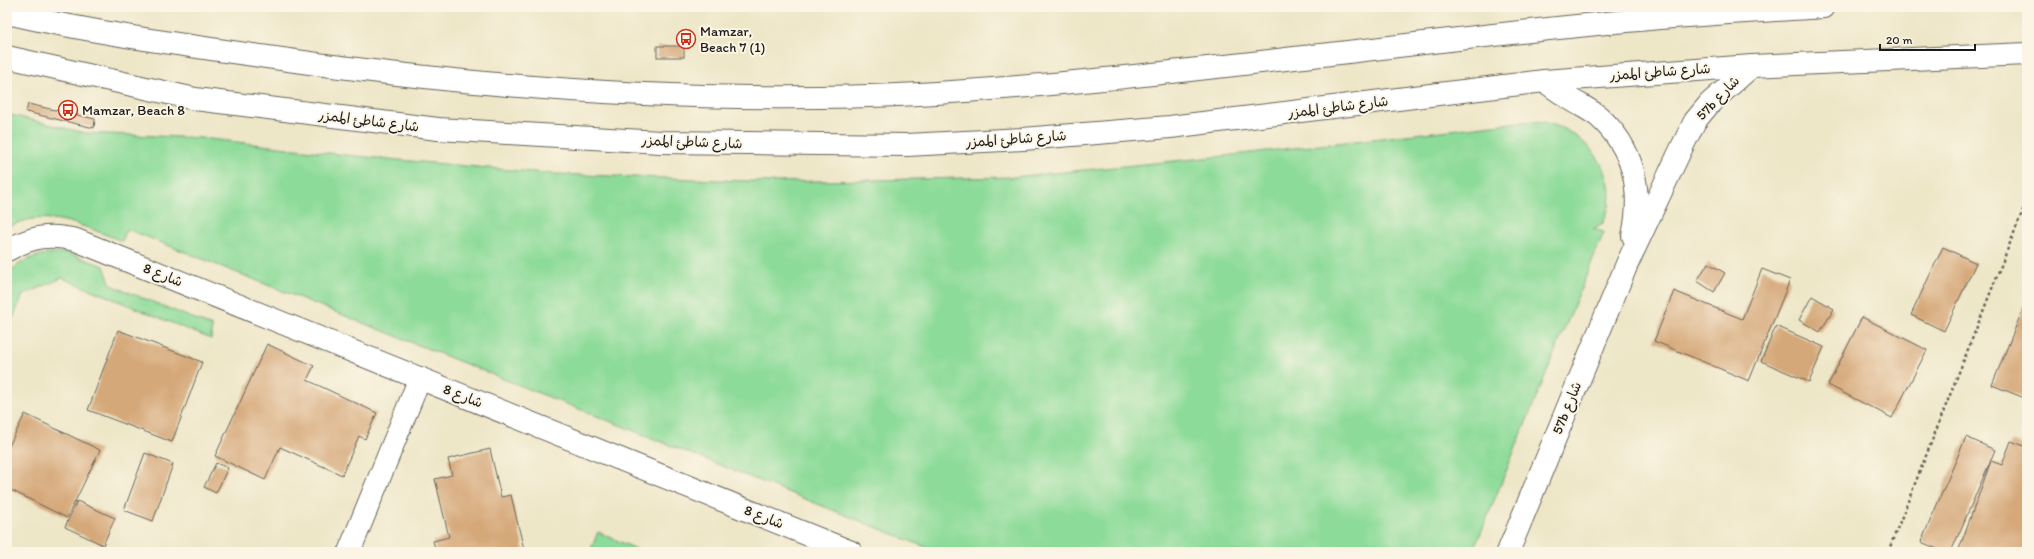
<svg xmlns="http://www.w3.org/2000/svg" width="2034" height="559" viewBox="0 0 2034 559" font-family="Itim,'Playpen Sans Arabic',sans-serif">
  <rect width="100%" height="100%" fill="#fcf5e5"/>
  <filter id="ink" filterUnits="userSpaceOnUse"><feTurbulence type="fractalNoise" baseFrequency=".025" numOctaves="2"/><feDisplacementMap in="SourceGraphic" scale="8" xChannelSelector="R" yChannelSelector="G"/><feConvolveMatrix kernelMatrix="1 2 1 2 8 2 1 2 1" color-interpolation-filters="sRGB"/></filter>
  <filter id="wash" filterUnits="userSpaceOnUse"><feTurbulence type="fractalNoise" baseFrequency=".012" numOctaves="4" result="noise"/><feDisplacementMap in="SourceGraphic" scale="16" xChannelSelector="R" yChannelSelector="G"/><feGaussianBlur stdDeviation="0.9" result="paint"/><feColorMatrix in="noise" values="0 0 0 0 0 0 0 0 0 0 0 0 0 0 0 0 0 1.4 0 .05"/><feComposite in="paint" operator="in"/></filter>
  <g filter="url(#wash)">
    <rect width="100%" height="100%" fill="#ede6c7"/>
    <!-- green -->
    <g fill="#8ddb99" stroke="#547c5a">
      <path d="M7 114 85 133 202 138 355 156 555 174 774 182 1013 177 1215 157 1520 122C1527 122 1535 120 1542 122 1579 128 1616 165 1609 205 1608 211 1605 217 1603 223L1593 229 1604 232 1473 552H938L127 229 122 241C85 227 45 206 7 228Z"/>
      <path d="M51 253H67L104 266 111 285 212 326 211 339 62 278 23 295 7 332V275C18 261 35 256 51 253Z"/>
      <polygon points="598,532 643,552 590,552"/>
    </g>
    <g id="blocks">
      <!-- building -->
      <g fill="#d5a879">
        <rect x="657" y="46" width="27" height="11"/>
        <polygon points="28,104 95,119 94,128 26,112"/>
        <polygon points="1943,247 1976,263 1944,331 1911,315"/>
        <polygon points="1708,263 1725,273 1714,292 1697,281"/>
        <polygon points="1762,269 1790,280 1749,381 1654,341 1674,291 1742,319"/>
        <polygon points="1812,296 1834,309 1820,332 1799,320"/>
        <polygon points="2027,299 2027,399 1992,385"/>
        <polygon points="1862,317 1927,350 1892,418 1828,385"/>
        <polygon points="1776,326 1824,347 1809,382 1761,361"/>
        <polygon points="118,330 202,362 172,442 88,410"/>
        <polygon points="267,344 314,366 307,380 377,413 365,439 359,436 342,475 280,447 265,480 215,456"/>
        <polygon points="25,414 100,450 67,518 7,488 7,450"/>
        <polygon points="1966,437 1995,450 1951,552 1945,552 1921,542"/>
        <polygon points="2011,441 2027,447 2027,552 1958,552 1991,461 2002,465"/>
        <polygon points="490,449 501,497 511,495 524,550 516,552 436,552 433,541 449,537 435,479 452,475 448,459"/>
        <polygon points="145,453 173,464 153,521 124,510"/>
        <polygon points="216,463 228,468 216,493 204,487"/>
        <polygon points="77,501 115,518 103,545 65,527"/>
      </g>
    </g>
  </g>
  <g filter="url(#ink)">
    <use href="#blocks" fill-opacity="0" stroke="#656358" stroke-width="1"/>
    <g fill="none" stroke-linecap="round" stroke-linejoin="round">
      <!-- minor casing -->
      <g stroke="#656358" stroke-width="24">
        <g id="minor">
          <path d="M1544 81C1553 87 1562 94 1572 100 1580 105 1590 110 1598 116 1634 148 1643 190 1633 236"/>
          <path d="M7 250C32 237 48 233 76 240L851 552"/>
          <polyline points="349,552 420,378"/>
          <polyline points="1508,552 1627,264 1682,147 1695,121 1710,103 1752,66"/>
        </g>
      </g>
      <!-- major casing -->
      <g stroke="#656358" stroke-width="24">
        <g id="major">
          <path d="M7 13C90 32 176 44 260 56 477 88 699 105 919 94 1062 86 1205 68 1348 52 1448 40 1548 28 1649 19 1706 14 1765 11 1823 7"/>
          <polyline points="7,57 195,99 438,129 660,142 907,145 1023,139 1170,127 1544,81 1752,66 2027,54"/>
        </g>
      </g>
      <!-- path -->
      <polyline stroke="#656358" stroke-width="2.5" stroke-dasharray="3 3" stroke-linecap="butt" points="1888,552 2027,200"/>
      <!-- minor -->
      <use href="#minor" stroke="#fff" stroke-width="22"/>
      <!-- major -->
      <use href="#major" stroke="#fff" stroke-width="22"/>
    </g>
  </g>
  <!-- icons -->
  <defs>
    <g id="bus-ring" transform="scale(1)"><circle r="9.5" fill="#fcf5e5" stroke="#c8321e" stroke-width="1.5"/><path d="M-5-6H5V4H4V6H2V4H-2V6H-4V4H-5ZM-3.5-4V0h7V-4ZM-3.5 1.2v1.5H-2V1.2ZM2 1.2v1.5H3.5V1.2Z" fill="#c8321e"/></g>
  </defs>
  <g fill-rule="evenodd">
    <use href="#bus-ring" x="686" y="39"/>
    <use href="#bus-ring" x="68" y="110"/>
  </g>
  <g text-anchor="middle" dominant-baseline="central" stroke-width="4" stroke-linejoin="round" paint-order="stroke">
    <!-- poi labels -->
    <g font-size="14" fill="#1c1c1c" stroke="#fcf5e5" text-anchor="start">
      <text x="700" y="31">Mamzar,<tspan x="700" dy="16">Beach 7 (1)</tspan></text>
      <text x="82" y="110">Mamzar, Beach 8</text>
    </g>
    <!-- street labels -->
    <g font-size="14" fill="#1c1c1c" stroke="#fcf5e5">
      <text transform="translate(1660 72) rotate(-4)">شارع شاطئ الممزر</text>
      <text transform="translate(1718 98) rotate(-46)">57b شارع</text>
      <text transform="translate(1338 107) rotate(-7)">شارع شاطئ الممزر</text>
      <text transform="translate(369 121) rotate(7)">شارع شاطئ الممزر</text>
      <text transform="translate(1016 139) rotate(-4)">شارع شاطئ الممزر</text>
      <text transform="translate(692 142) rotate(2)">شارع شاطئ الممزر</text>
      <text transform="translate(163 275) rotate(22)">شارع 8</text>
      <text transform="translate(463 396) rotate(22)">شارع 8</text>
      <text transform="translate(1567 408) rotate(-68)">57b شارع</text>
      <text transform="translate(764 517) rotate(22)">شارع 8</text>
    </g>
  </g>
  <!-- margin -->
  <rect width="2034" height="559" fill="none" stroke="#fcf5e5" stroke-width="24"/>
  <!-- scale -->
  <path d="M1880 44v6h95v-6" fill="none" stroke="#1c1c1c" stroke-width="2"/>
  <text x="1886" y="44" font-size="12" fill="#1c1c1c" stroke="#fcf5e5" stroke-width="3" paint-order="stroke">20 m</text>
</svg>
